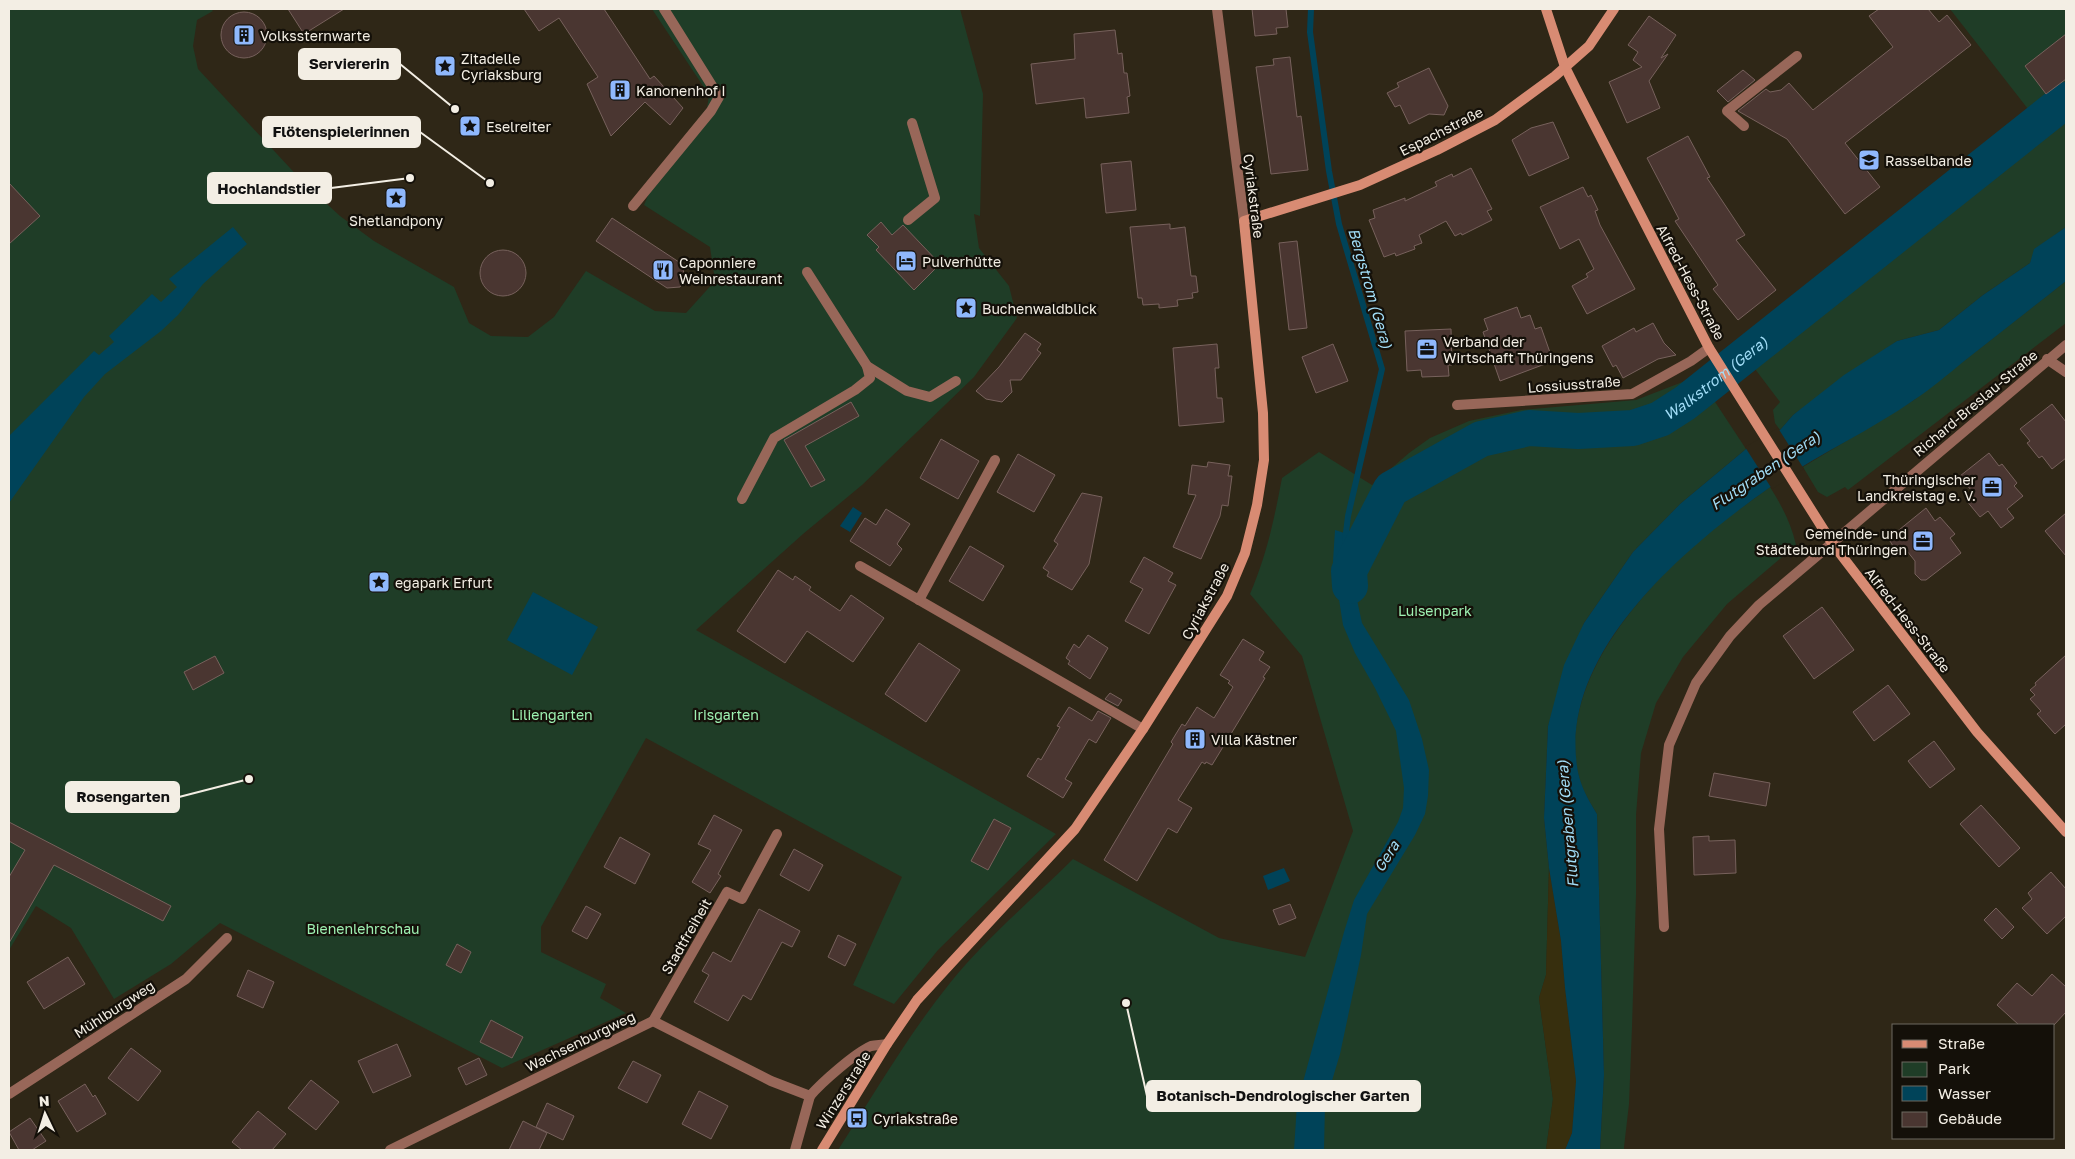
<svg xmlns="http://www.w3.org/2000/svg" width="2075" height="1159" viewBox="0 0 2075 1159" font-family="'Golos Text',sans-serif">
  <rect width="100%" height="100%" fill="#2f2717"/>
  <!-- green -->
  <g fill="#1f3d27">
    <polygon points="9,9 211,9 213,11 197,20 193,46 198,69 303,182 340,216 374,241 454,287 469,323 491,336 528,337 554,317 586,271 655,311 686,313 715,281 710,247 644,205 661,165 707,108 709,95 652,9 960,9 983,94 980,216 974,214 979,248 1009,286 1017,318 974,377 862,485 803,534 696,630 1056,834 938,950 894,1004 853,985 902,877 646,738 541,927 541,952 606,984 600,998 626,1013 502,1068 220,923 171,964 114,999 71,928 36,906 9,950"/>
    <polygon points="1950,9 2066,9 2066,227 2035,249 2030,263 1983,295 1939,330 1897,341 1793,415 1780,430 1775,423 1773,410 1780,402 1752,365 1744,366 1731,350 2028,109"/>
    <polygon points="2066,281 2066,323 1848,490 1845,487 1827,497 1818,492 1803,467 1914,400"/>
    <path d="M1698 376 1746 449 1680 504 1633 552 1584 623 1548 726 1544 818 1549 868 1546 975 1539 998 1553 1099 1546 1150H838C874 1094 908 1035 950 983 986 938 1032 900 1073 859L1219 938 1305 957 1353 831 1302 656 1250 594C1267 554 1274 520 1282 478L1319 452 1372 485 1409 453 1430 438 1469 421 1521 410 1636 400Z"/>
    <path d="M1770 487C1782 506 1791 523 1796 545L1727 604 1683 657 1656 703 1641 753 1636 815V895L1632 1027 1629 1104 1624 1147V1150H1600L1604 1075 1597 814C1589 801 1581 788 1578 773 1560 689 1629 606 1686 552 1711 528 1742 508 1770 487Z"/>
  </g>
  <!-- sand -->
  <polygon fill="#372f0e" points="1549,868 1561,941 1565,988 1576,1081 1572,1133 1565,1150 1546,1150 1553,1099 1539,998 1546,975"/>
  <!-- water -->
  <g fill="#004359">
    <polygon points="233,227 247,244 203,284 178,315 161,331 105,374 84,397 9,503 9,436 94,351 99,355 114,342 109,336 152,294 161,302 177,287 169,279"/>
    <path d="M2066 227V281C2032 308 1997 335 1963 362 1947 375 1931 389 1914 400 1868 432 1815 456 1769 488 1684 548 1556 655 1578 772 1581 787 1589 801 1597 814L1604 1075 1600 1150H1565L1572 1133 1576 1081 1565 988 1561 941 1549 868 1544 818 1548 726 1564 665 1584 623 1633 552 1680 504 1746 449 1780 430 1793 415 1844 375 1897 341 1939 330 1983 295 2030 263 2034 249Z"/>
    <polygon points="853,507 862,513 850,532 840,526"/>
    <polygon points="1335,530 1366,540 1357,575 1357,600 1362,623 1409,700 1422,739 1429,770 1428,796 1425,814 1415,835 1367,914 1361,955 1340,1054 1325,1104 1324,1150 1294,1150 1297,1104 1344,932 1354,900 1398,822 1403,808 1404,788 1396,731 1375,688 1355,653 1343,625 1333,561"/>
    <polygon points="533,592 598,627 572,675 507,640"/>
    <polygon points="1284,868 1290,881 1268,890 1263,876"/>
  </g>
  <!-- pier -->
  <polygon fill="#2f2717" points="1778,428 1804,469 1772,489 1745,447"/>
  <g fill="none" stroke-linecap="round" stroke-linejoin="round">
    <!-- stream -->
    <polyline stroke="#004359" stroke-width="6" points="1311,9 1310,32 1329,171 1339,224 1382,369 1348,516 1345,541"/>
    <!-- river -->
    <path stroke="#004359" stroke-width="36" id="s1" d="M1350 586 1349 571 1391 489 1481 439 1529 428 1578 431 1633 428 1660 419 1685 403 2066 100"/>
  </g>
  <!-- building -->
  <g fill="#4a3631" stroke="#77615c">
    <polygon points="288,9 344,9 304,34"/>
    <polygon points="524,9 604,9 650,79 654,76 683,108 670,125 645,102 611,136 587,84 598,77 559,18 539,31"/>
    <polygon points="1252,9 1286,9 1288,27 1276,28 1277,34 1255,36"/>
    <polygon points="1879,9 1928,9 1939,22 1947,15 1971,45 1845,143 1880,187 1845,214 1787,139 1738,111 1766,89 1770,92 1781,90 1789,83 1813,110 1893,47 1869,16"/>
    <circle cx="244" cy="35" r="23"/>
    <polygon points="1649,16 1676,35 1661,58 1668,54 1649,81 1660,108 1627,123 1609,82 1642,67 1633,60 1638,52 1628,45"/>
    <polygon points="1115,30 1118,54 1122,53 1124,73 1127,73 1130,96 1127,97 1129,113 1086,118 1084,98 1036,104 1031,64 1075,59 1074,34"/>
    <polygon points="2066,34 2066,79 2046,94 2025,66"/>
    <polygon points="1290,57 1297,117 1301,116 1308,170 1271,174 1256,67 1274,65 1273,59"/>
    <polygon points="1429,68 1448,106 1444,115 1429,114 1409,124 1400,105 1395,107 1387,93 1399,87 1397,83"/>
    <polygon points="1743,70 1755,80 1728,102 1717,91"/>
    <polygon points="1553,122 1569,158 1529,176 1512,140 1531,128"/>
    <polygon points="1688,136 1710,177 1707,178 1745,235 1736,240 1776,290 1738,320 1713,289 1718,285 1675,221 1679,219 1647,158"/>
    <polygon points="1131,161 1136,210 1106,213 1101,164"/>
    <polygon points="1471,168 1492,209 1487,211 1492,220 1462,235 1461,233 1455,236 1446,221 1419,235 1422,243 1414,246 1415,249 1396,256 1395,253 1384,257 1369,220 1375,218 1373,210 1405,198 1405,201 1437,186 1435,182 1452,174 1453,177"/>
    <polygon points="9,183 40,216 9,244"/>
    <polygon points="1583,187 1588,197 1591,195 1598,210 1595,211 1600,225 1635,289 1587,314 1572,286 1588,277 1586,274 1594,269 1579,239 1560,249 1540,207"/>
    <polygon points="612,218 682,264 685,279 680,287 667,288 596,241"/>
    <polygon points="881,222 892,235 903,225 940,264 914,290 876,250 879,247 867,235"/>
    <polygon points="1170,224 1170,229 1185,227 1191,276 1196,276 1198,292 1192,293 1193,298 1177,300 1178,306 1159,308 1159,304 1143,305 1142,298 1138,298 1130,227"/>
    <polygon points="1297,241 1307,328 1289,330 1279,243"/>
    <circle cx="503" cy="273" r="23"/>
    <polygon points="1517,307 1521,318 1530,315 1535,329 1541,327 1553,361 1500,381 1483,332 1488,330 1484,319"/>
    <polygon points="1653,323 1664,343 1676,355 1658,359 1623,378 1616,365 1613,367 1602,346 1634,328 1636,332"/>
    <polygon points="1451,329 1452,365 1448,365 1449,376 1422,377 1421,370 1407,371 1405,331"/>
    <polygon points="1025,333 1041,344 1037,350 1041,353 1021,380 1010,380 1012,392 1002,402 986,399 976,391 999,367"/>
    <polygon points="1217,344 1219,368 1215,368 1217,398 1222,398 1224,422 1179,426 1173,348"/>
    <polygon points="1333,344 1348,381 1316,393 1302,357"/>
    <polygon points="851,402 859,416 805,446 825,480 811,487 784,440"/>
    <polygon points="2052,404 2066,422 2066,458 2052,469 2042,456 2039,458 2027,443 2030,441 2020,429"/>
    <polygon points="941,439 979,461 958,499 920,478"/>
    <polygon points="1989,453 1999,466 2002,464 2017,483 2014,486 2023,496 2007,509 2014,518 2001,528 1988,511 1980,517 1966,500 1974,494 1960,476"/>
    <polygon points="1018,454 1055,475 1034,512 997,492"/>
    <polygon points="1208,462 1230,465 1228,476 1232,476 1228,506 1222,505 1220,516 1201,559 1173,547 1196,495 1188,494 1192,465 1207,467"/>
    <polygon points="1082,493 1102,497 1089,564 1072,590 1047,576 1049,572 1043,568 1058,544 1054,541"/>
    <polygon points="1926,508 1935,521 1940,517 1955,534 1950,538 1961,553 1926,580 1921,580 1915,574 1915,561 1907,551 1894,548 1890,541 1894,534"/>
    <polygon points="886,509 910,524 897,544 902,549 890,566 850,541 865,518 876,525"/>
    <polygon points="2066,513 2066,556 2045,531"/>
    <polygon points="970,546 1004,566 983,601 949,581"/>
    <polygon points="1144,557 1173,573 1168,581 1176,585 1149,634 1125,621 1143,589 1130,582"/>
    <polygon points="778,570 793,580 795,576 811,587 809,590 840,611 851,595 884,618 853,662 807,631 785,663 737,631"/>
    <polygon points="1822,607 1854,650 1814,679 1783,636"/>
    <polygon points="1088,635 1108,648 1090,679 1068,664 1070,661 1066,658 1074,644 1079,648"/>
    <polygon points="1243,639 1264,652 1259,660 1270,667 1263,677 1265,678 1212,765 1206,762 1205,764 1202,762 1178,800 1192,808 1177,833 1168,828 1137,881 1104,860 1173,744 1171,742 1182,724 1185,726 1197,707 1214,718 1233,687 1228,683 1230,681 1220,675"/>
    <polygon points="919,643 960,670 926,722 885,694"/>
    <polygon points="2066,655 2066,724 2055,734 2037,714 2041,711 2030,699 2035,695 2030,690 2036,685 2035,683"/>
    <polygon points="215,656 224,673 193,690 184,672"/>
    <polygon points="1888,685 1910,714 1874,741 1853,712"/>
    <polygon points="1110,693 1122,700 1118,706 1105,699"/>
    <polygon points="1069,707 1092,721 1098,711 1111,718 1096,743 1089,739 1065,779 1072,783 1063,798 1027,776 1038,758 1041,760 1060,727 1057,726"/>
    <polygon points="1934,741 1955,769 1930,788 1908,761"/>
    <polygon points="1714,773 1770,783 1766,806 1709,796"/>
    <polygon points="1981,805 2020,848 1999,867 1960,824"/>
    <polygon points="714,815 742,830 718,874 721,876 710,893 692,882 711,850 698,844"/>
    <polygon points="994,819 1011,828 988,870 971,861"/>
    <polygon points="9,822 171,906 163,921 54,865 9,943 9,877 25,850 9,841"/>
    <polygon points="1709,836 1709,841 1735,840 1736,873 1694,875 1693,837"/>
    <polygon points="620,837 650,854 635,884 604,867"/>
    <polygon points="794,849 823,865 809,891 780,875"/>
    <polygon points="2051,872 2066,889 2066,916 2047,934 2022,908 2032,899 2028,893"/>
    <polygon points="1290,904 1296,918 1279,925 1273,910"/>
    <polygon points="586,906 601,914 587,939 572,931"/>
    <polygon points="1996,908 2014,927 2002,939 1984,920"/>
    <polygon points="759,909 800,931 792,947 782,942 751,1000 743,995 728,1021 694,1002 709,975 702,971 713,952 731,962"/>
    <polygon points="838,935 856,944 845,966 828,957"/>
    <polygon points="457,944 471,952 461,973 446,965"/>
    <polygon points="68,957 85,984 44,1009 27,982"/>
    <polygon points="248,970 274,982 263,1008 237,996"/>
    <polygon points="2052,974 2066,987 2066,1012 2054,1025 2019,1025 1997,1005 2017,983 2032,996"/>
    <polygon points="491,1020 523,1037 512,1058 480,1042"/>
    <polygon points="397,1044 411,1076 373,1093 358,1061"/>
    <polygon points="131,1048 161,1071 138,1101 108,1078"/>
    <polygon points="479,1058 487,1075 466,1085 458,1068"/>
    <polygon points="633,1061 661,1075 647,1103 618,1088"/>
    <polygon points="311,1080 339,1102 316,1130 288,1108"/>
    <polygon points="85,1084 93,1097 95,1095 106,1114 77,1132 58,1101"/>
    <polygon points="699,1091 728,1106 711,1139 682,1124"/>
    <polygon points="547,1103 574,1116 563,1140 536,1127"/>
    <polygon points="258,1111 286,1134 272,1150 242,1150 232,1142"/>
    <polygon points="30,1118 46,1141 32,1150 19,1150 9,1132"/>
    <polygon points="523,1121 547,1133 539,1150 509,1150"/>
  </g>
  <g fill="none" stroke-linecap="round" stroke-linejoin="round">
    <!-- lane -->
    <g stroke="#986759" stroke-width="10">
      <polyline points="633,206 711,111 719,97 664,9"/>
      <polyline points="908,220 935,198 912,123"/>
      <polyline points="807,272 867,366 907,391 930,397 956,381"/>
      <polyline points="742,499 774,438 855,390 870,378 867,366"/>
      <polyline points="860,566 1143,729"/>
      <polyline points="919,600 995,460"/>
      <polyline points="795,1150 810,1096"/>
    </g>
    <!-- street -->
    <g stroke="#986759" stroke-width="10">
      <polyline points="1217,9 1244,221"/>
      <polyline points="1744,126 1727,111 1797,56"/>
      <polyline points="2047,359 2066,372"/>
      <polyline points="1457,405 1632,394 1691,361 1709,348"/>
      <polyline points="1664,927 1659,829 1669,745 1696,683 1730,636 1759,605 2066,345"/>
      <path d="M653 1021 771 1081 810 1096C821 1083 855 1053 871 1046 876 1045 881 1045 887 1044"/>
      <polyline points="653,1021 727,892 742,899 777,834"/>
      <polyline points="9,1094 186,979 227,938"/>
      <polyline points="390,1150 653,1021"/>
    </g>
    <!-- secondary -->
    <g stroke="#d88b73" stroke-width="10">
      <polyline points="1546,9 1565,67 1576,89 1709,348 1832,543 1977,732 2066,832"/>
      <polyline points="822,1150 887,1044 917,1000 1075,829 1143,729 1227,596 1245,553 1257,505 1264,460 1263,413 1244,221 1360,185 1437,150 1495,120 1555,76 1589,46 1614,9"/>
    </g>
  </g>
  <!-- icons -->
  <defs>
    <g id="building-square" transform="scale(1.125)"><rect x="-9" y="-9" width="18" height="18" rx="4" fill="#8fb8fd" stroke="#141009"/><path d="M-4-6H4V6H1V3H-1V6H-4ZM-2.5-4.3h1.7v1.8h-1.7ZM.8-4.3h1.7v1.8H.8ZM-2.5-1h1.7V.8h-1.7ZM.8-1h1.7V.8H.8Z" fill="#111"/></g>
    <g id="sight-square" transform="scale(1.125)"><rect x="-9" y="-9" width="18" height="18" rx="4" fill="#8fb8fd" stroke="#141009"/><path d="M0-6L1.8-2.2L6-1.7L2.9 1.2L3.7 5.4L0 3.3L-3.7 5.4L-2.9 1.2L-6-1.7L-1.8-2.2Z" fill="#111"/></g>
    <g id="school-square" transform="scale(1.125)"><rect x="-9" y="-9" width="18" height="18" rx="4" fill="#8fb8fd" stroke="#141009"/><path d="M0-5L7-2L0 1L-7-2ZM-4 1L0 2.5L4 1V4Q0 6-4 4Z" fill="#111"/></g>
    <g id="hotel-square" transform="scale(1.125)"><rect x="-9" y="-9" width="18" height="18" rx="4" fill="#8fb8fd" stroke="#141009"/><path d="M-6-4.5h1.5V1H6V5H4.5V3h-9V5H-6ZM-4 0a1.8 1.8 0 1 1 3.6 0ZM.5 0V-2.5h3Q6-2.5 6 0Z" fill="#111"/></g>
    <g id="restaurant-square" transform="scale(1.125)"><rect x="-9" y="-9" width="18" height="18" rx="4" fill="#8fb8fd" stroke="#141009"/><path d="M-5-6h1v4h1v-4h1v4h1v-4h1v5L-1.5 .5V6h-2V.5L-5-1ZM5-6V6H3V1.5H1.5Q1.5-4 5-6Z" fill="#111"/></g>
    <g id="office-square" transform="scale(1.125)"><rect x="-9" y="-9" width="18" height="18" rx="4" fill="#8fb8fd" stroke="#141009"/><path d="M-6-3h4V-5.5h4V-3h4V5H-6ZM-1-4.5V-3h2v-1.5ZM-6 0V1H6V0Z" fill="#111"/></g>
    <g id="bus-square" transform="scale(1.125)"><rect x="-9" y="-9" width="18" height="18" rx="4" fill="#8fb8fd" stroke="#141009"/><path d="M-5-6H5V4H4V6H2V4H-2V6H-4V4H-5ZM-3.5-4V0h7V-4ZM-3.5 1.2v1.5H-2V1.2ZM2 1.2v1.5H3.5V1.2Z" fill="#111"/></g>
  </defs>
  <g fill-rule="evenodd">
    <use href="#building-square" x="244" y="35"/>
    <use href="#sight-square" x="445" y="66"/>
    <use href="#building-square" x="620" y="90"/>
    <use href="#sight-square" x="470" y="126"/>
    <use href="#school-square" x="1869" y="160"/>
    <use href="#sight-square" x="396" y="198"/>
    <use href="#hotel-square" x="906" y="261"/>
    <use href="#restaurant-square" x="663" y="270"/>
    <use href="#sight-square" x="966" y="308"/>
    <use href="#office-square" x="1427" y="349"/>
    <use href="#office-square" x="1992" y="487"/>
    <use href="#office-square" x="1923" y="541"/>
    <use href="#sight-square" x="379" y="582"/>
    <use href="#building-square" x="1195" y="739"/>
    <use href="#bus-square" x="857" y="1118"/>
  </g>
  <g text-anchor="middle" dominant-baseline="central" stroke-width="4.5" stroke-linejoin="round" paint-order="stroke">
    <!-- poi labels -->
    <g font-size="14" fill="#f3eee4" stroke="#141009" text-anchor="start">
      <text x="260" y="35">Volkssternwarte</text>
      <text x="461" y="58">Zitadelle<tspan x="461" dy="16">Cyriaksburg</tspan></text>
      <text x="636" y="90">Kanonenhof I</text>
      <text x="486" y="126">Eselreiter</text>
      <text x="1885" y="160">Rasselbande</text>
      <text x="396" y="220" text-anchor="middle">Shetlandpony</text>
      <text x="922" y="261">Pulverhütte</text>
      <text x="679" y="262">Caponniere<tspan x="679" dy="16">Weinrestaurant</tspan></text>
      <text x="982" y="308">Buchenwaldblick</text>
      <text x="1443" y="341">Verband der<tspan x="1443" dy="16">Wirtschaft Thüringens</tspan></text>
      <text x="1976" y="479" text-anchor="end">Thüringischer<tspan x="1976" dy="16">Landkreistag e. V.</tspan></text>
      <text x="1907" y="533" text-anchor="end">Gemeinde- und<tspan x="1907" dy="16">Städtebund Thüringen</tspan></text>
      <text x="395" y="582">egapark Erfurt</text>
      <text x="1211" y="739">Villa Kästner</text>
      <text x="873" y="1118">Cyriakstraße</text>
    </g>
    <!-- street labels -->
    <g font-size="14" fill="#f3eee4" stroke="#141009">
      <text transform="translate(1441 131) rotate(-27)">Espachstraße</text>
      <text transform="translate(1254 196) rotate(83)">Cyriakstraße</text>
      <text transform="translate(1691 282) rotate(62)">Alfred-Hess-Straße</text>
      <text transform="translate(1574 384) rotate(-4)">Lossiusstraße</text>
      <text transform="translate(1975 403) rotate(-40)">Richard-Breslau-Straße</text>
      <text transform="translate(1205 601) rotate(-62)">Cyriakstraße</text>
      <text transform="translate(1908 620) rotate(52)">Alfred-Hess-Straße</text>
      <text transform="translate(686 936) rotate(-60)">Stadtfreiheit</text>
      <text transform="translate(114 1009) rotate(-33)">Mühlburgweg</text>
      <text transform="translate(580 1041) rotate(-26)">Wachsenburgweg</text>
      <text transform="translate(843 1090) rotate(-58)">Winzerstraße</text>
    </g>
    <!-- park labels -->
    <g font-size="14" fill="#9ef1b2" stroke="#141009">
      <text x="1435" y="610">Luisenpark</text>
      <text x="552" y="714">Liliengarten</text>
      <text x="726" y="714">Irisgarten</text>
      <text x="363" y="928">Bienenlehrschau</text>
    </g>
    <!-- water labels -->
    <g font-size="15" font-style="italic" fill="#a1ddf7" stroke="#141009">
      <text transform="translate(1371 288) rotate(74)">Bergstrom (Gera)</text>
      <text stroke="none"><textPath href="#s1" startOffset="461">Walkstrom (Gera)</textPath></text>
      <text transform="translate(1765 470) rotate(-34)">Flutgraben (Gera)</text>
      <text transform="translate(1567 824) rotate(-95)">Flutgraben (Gera)</text>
      <text transform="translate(1386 856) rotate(-58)">Gera</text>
    </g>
  </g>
  <!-- callouts -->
  <path fill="none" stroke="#f3eee4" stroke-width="2" d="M455 109L400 64M490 183L420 132M410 178L331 188M249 779L179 797M1126 1003L1147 1096"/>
  <g fill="#f3eee4" stroke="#141009" stroke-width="2">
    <circle cx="455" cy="109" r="5"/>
    <circle cx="490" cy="183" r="5"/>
    <circle cx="410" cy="178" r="5"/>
    <circle cx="249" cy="779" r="5"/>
    <circle cx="1126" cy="1003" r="5"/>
  </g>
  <g fill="#f3eee4" stroke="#f3eee4" stroke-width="2">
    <rect x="299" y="49" width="101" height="30" rx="5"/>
    <rect x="263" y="117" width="157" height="30" rx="5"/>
    <rect x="208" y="173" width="123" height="30" rx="5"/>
    <rect x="66" y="782" width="113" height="30" rx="5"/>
    <rect x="1147" y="1081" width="273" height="30" rx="5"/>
  </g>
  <g font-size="15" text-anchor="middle" font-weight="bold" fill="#111">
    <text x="349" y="69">Serviererin</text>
    <text x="341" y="137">Flötenspielerinnen</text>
    <text x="269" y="194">Hochlandstier</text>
    <text x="123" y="802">Rosengarten</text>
    <text x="1283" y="1101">Botanisch-Dendrologischer Garten</text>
  </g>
  <!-- border -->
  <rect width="2075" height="1159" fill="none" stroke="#f3eee4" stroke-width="20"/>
  <!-- legend -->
  <rect x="1892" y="1024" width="162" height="115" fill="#141009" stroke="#6d6961"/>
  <rect x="1902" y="1040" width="25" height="8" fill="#d88b73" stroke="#6d6961"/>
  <text x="1938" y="1049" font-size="15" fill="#f3eee4">Straße</text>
  <rect x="1902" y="1062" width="25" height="15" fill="#1f3d27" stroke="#6d6961"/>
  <text x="1938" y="1074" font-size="15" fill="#f3eee4">Park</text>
  <rect x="1902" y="1086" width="25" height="15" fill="#004359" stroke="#6d6961"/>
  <text x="1938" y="1099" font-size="15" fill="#f3eee4">Wasser</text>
  <rect x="1902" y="1112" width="25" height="15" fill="#4a3631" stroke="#6d6961"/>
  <text x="1938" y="1124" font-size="15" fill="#f3eee4">Gebäude</text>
  <!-- north arrow -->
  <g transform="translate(45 1114) rotate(356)" stroke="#141009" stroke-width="4" paint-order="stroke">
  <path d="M0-4L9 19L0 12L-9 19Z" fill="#f3eee4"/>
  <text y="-8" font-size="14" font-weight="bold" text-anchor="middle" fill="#f3eee4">N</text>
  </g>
</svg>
